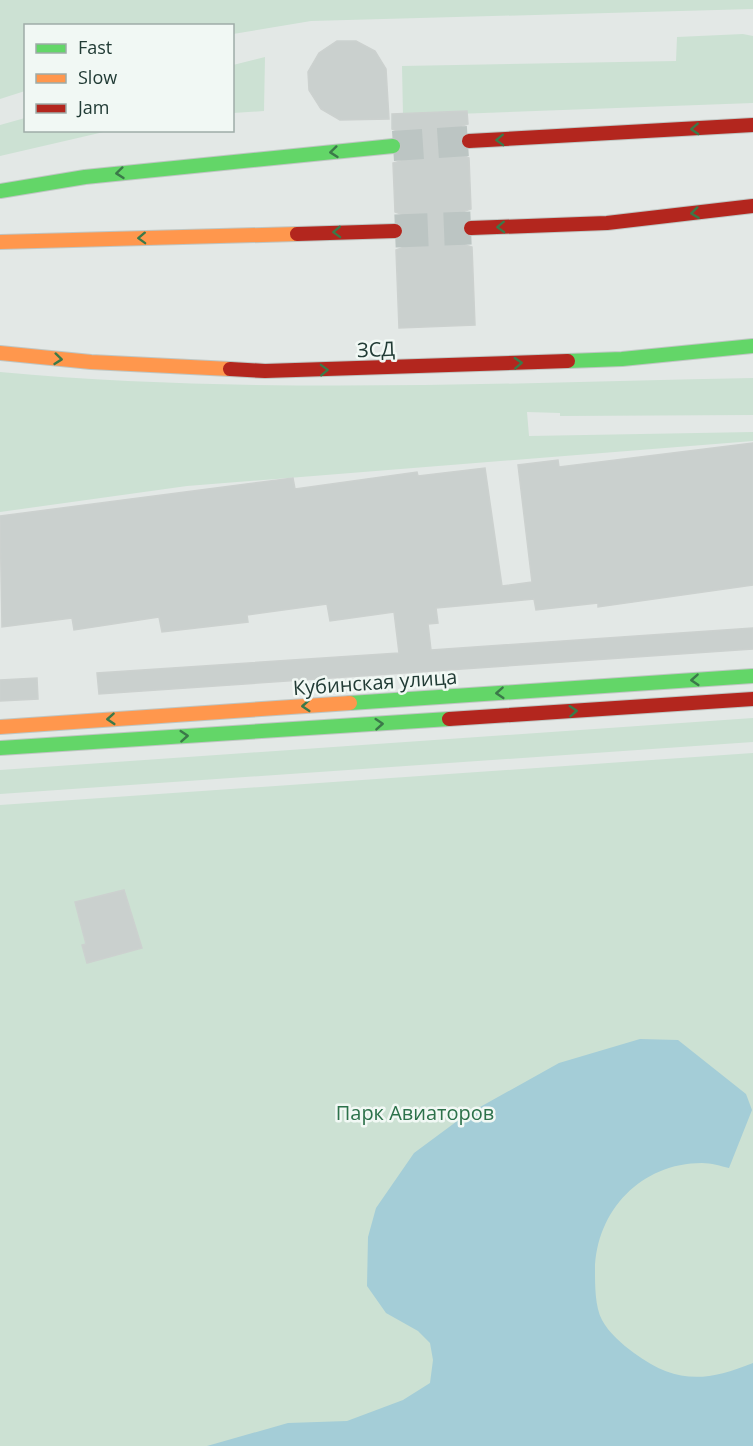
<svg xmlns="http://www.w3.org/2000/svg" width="753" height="1446" viewBox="0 0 753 1446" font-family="'Open Sans',sans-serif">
  <rect width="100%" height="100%" fill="#e3e8e6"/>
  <!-- green -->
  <g fill="#cce1d3">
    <polygon points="0,0 753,0 753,9 311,21 233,34 232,26 26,26 25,91 0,99"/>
    <polygon points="743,34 753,36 753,103 403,116 402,66 676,61 677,37"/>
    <polygon points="265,57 264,111 233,113 233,65"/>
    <polygon points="25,118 26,130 108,131 0,156 0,125"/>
    <path d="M0 372C251 395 502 383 753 378V415L560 416V413L527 412 529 436 753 432V441L187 486 0 512Z"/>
    <polygon points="753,718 753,742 0,794 0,770"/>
    <polygon points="753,753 753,1446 0,1446 0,805"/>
  </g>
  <!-- water -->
  <path fill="#a4cdd7" d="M640 1039 678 1040 746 1094 752 1110 729 1168C721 1166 711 1163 702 1163 641 1163 596 1211 595 1270 595 1285 595 1307 602 1320 609 1333 622 1344 634 1353 676 1384 706 1382 753 1363V1446H207L288 1423 347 1421 403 1400 430 1383 433 1360 430 1343 418 1331 386 1313 367 1286 368 1237 376 1208 414 1153 464 1116 559 1063Z"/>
  <!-- building -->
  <g fill="#cad0ce" stroke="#ccd1cf" stroke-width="1.5">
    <polygon points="337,41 356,41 375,51 386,69 389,119 340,120 321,109 309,90 308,72 319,53"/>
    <polygon points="467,111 468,124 459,127 452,141 455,151 469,158 471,209 462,212 455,219 452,229 455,238 462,244 472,247 475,325 399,328 396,250 404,247 411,240 414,230 411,222 404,215 395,212 393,163 404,160 410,145 407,135 392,129 392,114"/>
    <polygon points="753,443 753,585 598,607 598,603 536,610 534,599 436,608 438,623 428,624 431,650 753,628 753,649 99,694 97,673 399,653 394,612 330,621 327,604 247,615 248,622 162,632 159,617 74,630 72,618 2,627 0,516 293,478 295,489 417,472 418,476 485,468 502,586 532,582 518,465 558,460 559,467"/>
    <polygon points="37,678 38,699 0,701 0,680"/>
    <polygon points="124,890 142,948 87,963 82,945 86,944 75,902"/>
  </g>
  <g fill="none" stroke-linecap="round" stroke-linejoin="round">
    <!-- primary-tunnel -->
    <polyline stroke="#bcc5c3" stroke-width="30" stroke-dasharray="30 15" stroke-linecap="butt" points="393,146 469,141"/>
    <!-- highway-tunnel -->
    <polyline stroke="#bcc5c3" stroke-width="33" stroke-dasharray="33 16" stroke-linecap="butt" points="395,231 471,228"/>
    <!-- fast casing -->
    <g stroke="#bfc6c3" stroke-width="16">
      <g id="fast">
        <polyline points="0,191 85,177 393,146"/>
        <polyline points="568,361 622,359 753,346"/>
        <polyline points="350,703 753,676"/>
        <polyline points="0,748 449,719"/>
      </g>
    </g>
    <!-- slow casing -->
    <g stroke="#bfc6c3" stroke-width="16">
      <g id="slow">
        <polyline points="0,242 297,234"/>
        <polyline points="0,353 91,362 230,369"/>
        <polyline points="0,727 350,703"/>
      </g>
    </g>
    <!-- jam casing -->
    <g stroke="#bfc6c3" stroke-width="16">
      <g id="jam">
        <polyline points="469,141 753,125"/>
        <polyline points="471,228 607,223 753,206"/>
        <polyline points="297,234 395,231"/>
        <polyline points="230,369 265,371 568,361"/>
        <polyline points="449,719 753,699"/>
      </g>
    </g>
    <!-- fast -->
    <use href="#fast" stroke="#63d668" stroke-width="14"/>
    <!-- slow -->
    <use href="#slow" stroke="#ff974d" stroke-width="14"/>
    <!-- jam -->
    <use href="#jam" stroke="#b3261e" stroke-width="14"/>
  </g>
  <!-- one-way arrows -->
  <defs><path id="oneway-chevron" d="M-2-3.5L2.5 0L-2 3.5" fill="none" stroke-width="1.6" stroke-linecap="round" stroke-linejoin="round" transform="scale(1.5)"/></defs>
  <g stroke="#3b7949">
    <use href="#oneway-chevron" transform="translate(695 129) rotate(177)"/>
    <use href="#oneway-chevron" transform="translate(500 140) rotate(178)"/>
    <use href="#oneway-chevron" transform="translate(334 152) rotate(174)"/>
    <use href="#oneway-chevron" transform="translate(120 173) rotate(174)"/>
    <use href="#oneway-chevron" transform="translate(695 213) rotate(173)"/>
    <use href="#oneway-chevron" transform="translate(501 227) rotate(178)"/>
    <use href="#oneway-chevron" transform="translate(337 232) rotate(178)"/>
    <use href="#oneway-chevron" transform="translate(142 238) rotate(178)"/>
    <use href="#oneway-chevron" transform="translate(58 359) rotate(6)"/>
    <use href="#oneway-chevron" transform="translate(518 363) rotate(-3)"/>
    <use href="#oneway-chevron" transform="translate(324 370) rotate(-2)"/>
    <use href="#oneway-chevron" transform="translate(695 680) rotate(176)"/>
    <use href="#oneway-chevron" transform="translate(500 693) rotate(176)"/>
    <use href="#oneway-chevron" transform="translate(306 706) rotate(176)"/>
    <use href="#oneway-chevron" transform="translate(573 711) rotate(-4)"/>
    <use href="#oneway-chevron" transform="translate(111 719) rotate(176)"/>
    <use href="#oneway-chevron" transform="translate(379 724) rotate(-4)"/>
    <use href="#oneway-chevron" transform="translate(184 736) rotate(-4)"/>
  </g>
  <g text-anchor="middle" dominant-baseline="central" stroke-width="5" stroke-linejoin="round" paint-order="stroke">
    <!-- street labels -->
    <g font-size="20" fill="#213b35" stroke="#f1f8f4">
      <text transform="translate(376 349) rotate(-2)">ЗСД</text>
      <text transform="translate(375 682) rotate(-4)">Кубинская улица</text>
    </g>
    <!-- park labels -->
    <g font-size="20" fill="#2c714a" stroke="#f1f8f4">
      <text x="415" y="1112">Парк Авиаторов</text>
    </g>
  </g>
  <!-- legend -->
  <rect x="24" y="24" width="210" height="108" fill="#f1f8f4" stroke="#9eaca8" stroke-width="1.5"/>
  <rect x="36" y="44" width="30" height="9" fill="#63d668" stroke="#9eaca8" stroke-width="1.5"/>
  <text x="78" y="54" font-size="18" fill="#213b35">Fast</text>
  <rect x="36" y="74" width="30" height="9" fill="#ff974d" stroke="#9eaca8" stroke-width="1.5"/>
  <text x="78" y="84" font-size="18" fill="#213b35">Slow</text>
  <rect x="36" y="104" width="30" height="9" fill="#b3261e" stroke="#9eaca8" stroke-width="1.5"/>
  <text x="78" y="114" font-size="18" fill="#213b35">Jam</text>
</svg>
